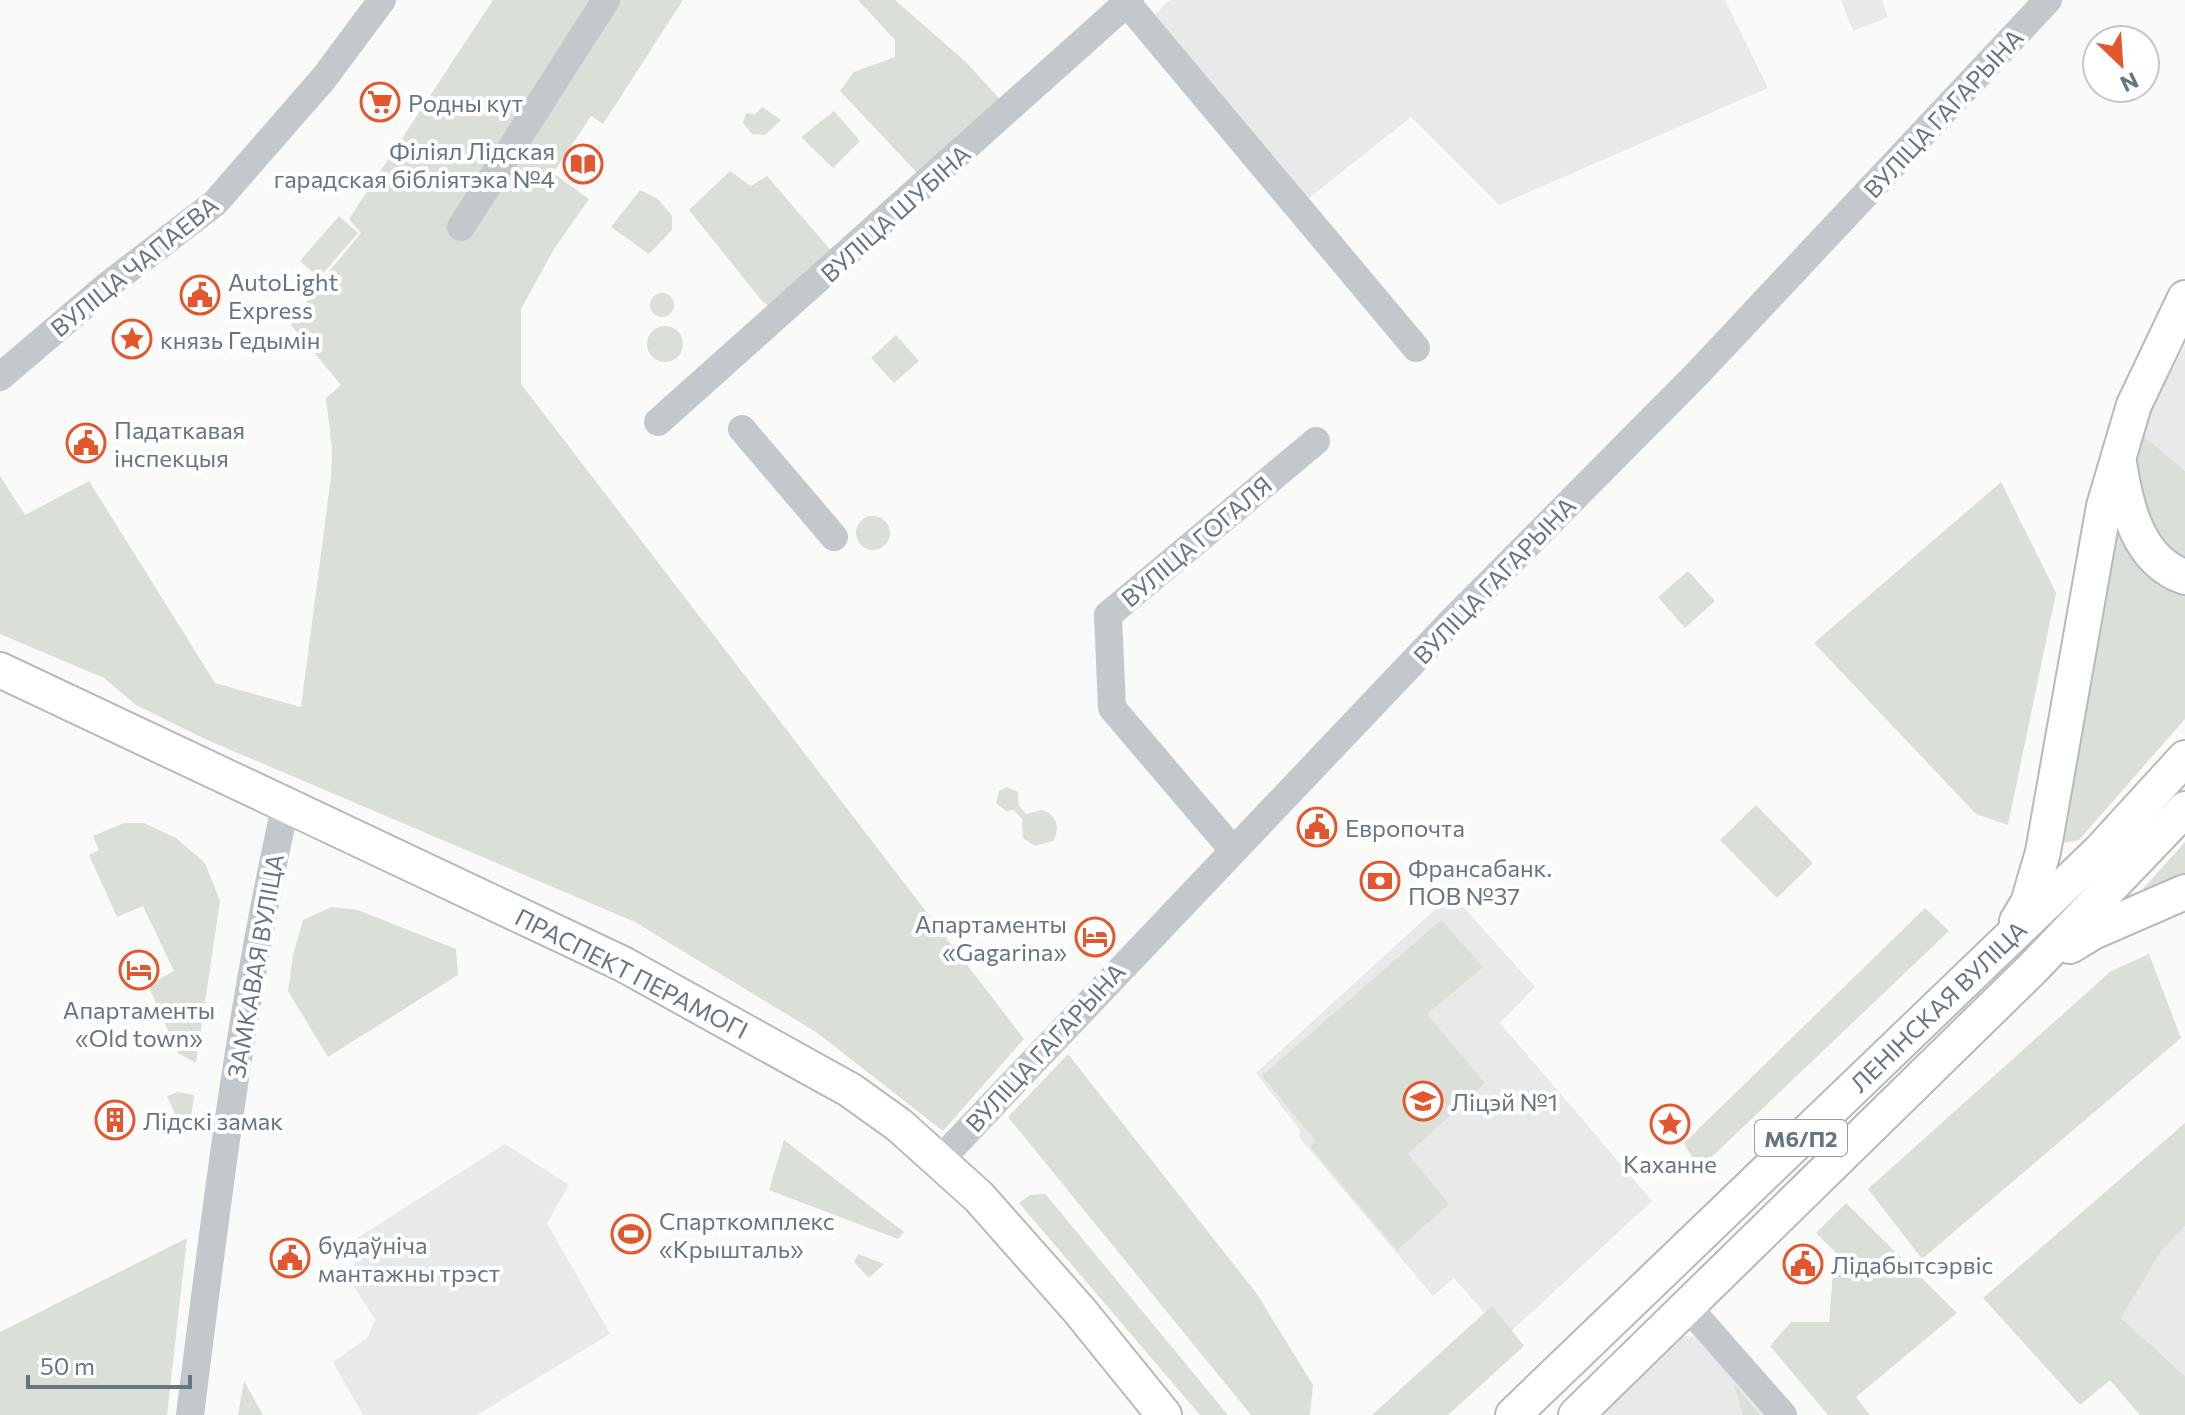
<svg xmlns="http://www.w3.org/2000/svg" width="2185" height="1415" viewBox="0 0 2185 1415" font-family="Commissioner,sans-serif">
  <rect width="100%" height="100%" fill="#fafaf8"/>
  <!-- built -->
  <g fill="#e8e9e9">
    <polygon points="1170,0 1725,0 1768,88 1499,205 1411,117 1309,198 1155,14"/>
    <polygon points="1841,0 1882,0 1888,17 1853,31"/>
    <polygon points="2185,345 2185,471 2139,432"/>
    <polygon points="1452,894 1535,987 1500,1023 1652,1201 1505,1337 1454,1278 1433,1296 1299,1137 1300,1130 1256,1073"/>
    <polygon points="505,1144 569,1185 547,1223 610,1334 477,1415 363,1415 333,1362 367,1338 375,1320 353,1285 357,1238"/>
    <polygon points="2185,1226 2185,1376 2121,1318 2161,1251"/>
    <polygon points="1685,1336 1704,1338 1769,1415 1595,1415 1670,1342"/>
  </g>
  <!-- green -->
  <g fill="#dadfd7">
    <polygon points="493,0 683,0 603,124 591,116 553,173 589,199 554,249 521,309 521,384 1024,1039 943,1131 816,1032 635,922 205,739 136,705 104,678 0,634 0,476 25,515 89,481 215,683 301,707 331,477 332,449 326,398 341,385 291,325 322,280 361,233 349,219"/>
    <polygon points="858,0 895,0 966,62 1004,104 922,178 840,91 854,72 895,57 895,40"/>
    <polygon points="762,107 781,120 765,135 752,134 743,123 746,113 755,114"/>
    <polygon points="834,111 860,141 833,168 801,137"/>
    <polygon points="730,171 751,186 767,176 834,254 771,307 762,301 689,210"/>
    <polygon points="640,190 658,199 672,216 672,230 649,254 611,227"/>
    <polygon points="339,216 358,233 319,278 300,261"/>
    <circle cx="662" cy="305" r="12"/>
    <circle cx="665" cy="344" r="18"/>
    <polygon points="896,335 919,361 894,383 871,358"/>
    <polygon points="2139,432 2185,471 2185,560 2152,535 2133,459"/>
    <polygon points="2001,482 2056,593 2008,825 1976,814 1814,643"/>
    <circle cx="873" cy="533" r="17"/>
    <polygon points="2115,532 2121,533 2185,593 2185,719 2079,840 2058,844"/>
    <polygon points="1688,571 1715,601 1685,628 1658,597"/>
    <path d="M1007 787 1018 792 1019 806 1026 814 1042 810C1057 815 1061 828 1053 841L1035 846 1023 838 1022 819 1014 810 1006 811 996 803 999 791Z"/>
    <polygon points="1756,805 1813,863 1777,898 1720,840"/>
    <polygon points="124,823 144,823 176,838 205,863 220,901 196,1063 178,1053 148,985 174,971 143,906 117,917 89,855 99,850 93,836"/>
    <polygon points="2185,842 2185,882 2142,899 2142,890"/>
    <polygon points="331,907 358,910 456,949 458,975 328,1057 288,991 293,955 303,920"/>
    <polygon points="1925,908 1949,931 1699,1169 1684,1143"/>
    <polygon points="1441,920 1483,967 1427,1014 1485,1083 1408,1154 1449,1204 1397,1250 1310,1147 1316,1141 1262,1076"/>
    <polygon points="2149,954 2181,1038 1922,1259 1868,1189 2111,971"/>
    <polygon points="1068,1054 1257,1294 1313,1385 1310,1415 1251,1415 1008,1117"/>
    <polygon points="178,1092 194,1095 189,1134 184,1134 167,1096"/>
    <polygon points="2185,1123 2185,1226 2161,1251 2121,1318 2185,1376 2185,1415 2140,1415 2110,1380 2080,1405 1983,1298"/>
    <polygon points="784,1140 904,1232 898,1239 769,1190"/>
    <polygon points="1045,1194 1052,1202 1228,1415 1200,1415 1019,1203 1030,1195"/>
    <polygon points="1846,1203 1957,1313 1856,1397 1870,1415 1828,1415 1770,1346 1791,1322 1829,1322 1833,1273 1844,1261 1816,1233"/>
    <polygon points="187,1238 167,1415 0,1415 0,1332"/>
    <polygon points="858,1254 884,1264 869,1278 854,1262"/>
    <polygon points="1492,1306 1524,1346 1448,1415 1372,1415"/>
    <polygon points="244,1381 263,1415 238,1415"/>
    <polygon points="1734,1384 1760,1415 1743,1415"/>
  </g>
  <g fill="none" stroke-linecap="round" stroke-linejoin="round">
    <!-- major casing -->
    <g stroke="#b5babe" stroke-width="38">
      <g id="major">
        <path d="M2119 463C2126 507 2138 561 2185 577"/>
        <polyline points="0,670 623,964 850,1090 899,1125 979,1197 1079,1310 1164,1415"/>
        <polyline points="2017,921 2028,903 2043,852 2104,506 2134,405 2185,298"/>
        <polyline points="2070,946 2093,932 2185,892"/>
        <polyline points="1513,1415 2100,851 2185,758"/>
        <polyline points="1576,1415 2032,969 2185,809"/>
      </g>
    </g>
    <!-- minor -->
    <g stroke="#c3c8cc" stroke-width="28">
      <polyline points="1127,3 1416,348"/>
      <polyline points="461,227 606,0"/>
      <polyline points="0,377 108,285 215,203 324,78 382,0"/>
      <polyline points="658,422 1130,0"/>
      <polyline points="742,429 834,537"/>
      <polyline points="1233,850 1112,708 1108,615 1316,441"/>
      <polyline points="940,1160 1449,624 1697,374 2048,0"/>
      <polyline points="1687,1306 1783,1415"/>
      <path d="M190 1415C216 1210 240 1005 286 804"/>
    </g>
    <!-- major -->
    <use href="#major" stroke="#fff" stroke-width="34"/>
  </g>
  <!-- icons -->
  <defs>
    <g id="supermarket-ring" transform="scale(2)"><circle r="9.5" fill="#fff" stroke="#e4572e" stroke-width="1.5"/><path d="M-6-5.5h2.5l.6 2H6L4.5 2H-2.5L-4.4-4H-6ZM-1.5 3.2a1.3 1.3 0 1 0 .1 0ZM3 3.2a1.3 1.3 0 1 0 .1 0Z" fill="#e4572e"/></g>
    <g id="library-ring" transform="scale(2)"><circle r="9.5" fill="#fff" stroke="#e4572e" stroke-width="1.5"/><path d="M-6-4Q-3-5.5-.7-3.5V5Q-3 3-6 4ZM6-4Q3-5.5 .7-3.5V5Q3 3 6 4Z" fill="#e4572e"/></g>
    <g id="civic-ring" transform="scale(2)"><circle r="9.5" fill="#fff" stroke="#e4572e" stroke-width="1.5"/><path d="M-.6-6.5H3V-4.5H.6V-3L4-1V1h2V6H-6V1h2V-1L-.6-3ZM-1.2 2.5V6h2.4V2.5Z" fill="#e4572e"/></g>
    <g id="sight-ring" transform="scale(2)"><circle r="9.5" fill="#fff" stroke="#e4572e" stroke-width="1.5"/><path d="M0-6L1.8-2.2L6-1.7L2.9 1.2L3.7 5.4L0 3.3L-3.7 5.4L-2.9 1.2L-6-1.7L-1.8-2.2Z" fill="#e4572e"/></g>
    <g id="bank-ring" transform="scale(2)"><circle r="9.5" fill="#fff" stroke="#e4572e" stroke-width="1.5"/><path d="M-6-4H6V4H-6ZM0-2.3a2.3 2.3 0 1 0 0 4.6a2.3 2.3 0 1 0 0-4.6Z" fill="#e4572e"/></g>
    <g id="hotel-ring" transform="scale(2)"><circle r="9.5" fill="#fff" stroke="#e4572e" stroke-width="1.5"/><path d="M-6-4.5h1.5V1H6V5H4.5V3h-9V5H-6ZM-4 0a1.8 1.8 0 1 1 3.6 0ZM.5 0V-2.5h3Q6-2.5 6 0Z" fill="#e4572e"/></g>
    <g id="school-ring" transform="scale(2)"><circle r="9.5" fill="#fff" stroke="#e4572e" stroke-width="1.5"/><path d="M0-5L7-2L0 1L-7-2ZM-4 1L0 2.5L4 1V4Q0 6-4 4Z" fill="#e4572e"/></g>
    <g id="building-ring" transform="scale(2)"><circle r="9.5" fill="#fff" stroke="#e4572e" stroke-width="1.5"/><path d="M-4-6H4V6H1V3H-1V6H-4ZM-2.5-4.3h1.7v1.8h-1.7ZM.8-4.3h1.7v1.8H.8ZM-2.5-1h1.7V.8h-1.7ZM.8-1h1.7V.8H.8Z" fill="#e4572e"/></g>
    <g id="stadium-ring" transform="scale(2)"><circle r="9.5" fill="#fff" stroke="#e4572e" stroke-width="1.5"/><path d="M0-5a6.5 5 0 1 0 0 10a6.5 5 0 1 0 0-10ZM-3.5-1.8h7v3.6h-7Z" fill="#e4572e"/></g>
  </defs>
  <g fill-rule="evenodd">
    <use href="#supermarket-ring" x="380" y="102"/>
    <use href="#library-ring" x="583" y="164"/>
    <use href="#civic-ring" x="200" y="295"/>
    <use href="#sight-ring" x="132" y="339"/>
    <use href="#civic-ring" x="86" y="443"/>
    <use href="#civic-ring" x="1317" y="827"/>
    <use href="#bank-ring" x="1380" y="881"/>
    <use href="#hotel-ring" x="1095" y="937"/>
    <use href="#hotel-ring" x="139" y="970"/>
    <use href="#school-ring" x="1423" y="1101"/>
    <use href="#building-ring" x="115" y="1120"/>
    <use href="#sight-ring" x="1670" y="1124"/>
    <use href="#stadium-ring" x="631" y="1234"/>
    <use href="#civic-ring" x="290" y="1258"/>
    <use href="#civic-ring" x="1803" y="1264"/>
  </g>
  <g text-anchor="middle" dominant-baseline="central" stroke-width="8" stroke-linejoin="round" paint-order="stroke">
    <!-- shield labels -->
    <rect fill="#fff" stroke="#939fa8" stroke-width="2" x="1755" y="1120" width="92" height="36" rx="6"/>
    <g font-size="22" font-weight="bold" fill="#657683">
      <text x="1801" y="1138">М6/П2</text>
    </g>
    <!-- poi labels -->
    <g font-size="24" fill="#657683" stroke="#fff" text-anchor="start">
      <text x="408" y="102">Родны кут</text>
      <text x="555" y="150" text-anchor="end">Філіял Лідская<tspan x="555" dy="28">гарадская бібліятэка №4</tspan></text>
      <text x="228" y="281">AutoLight<tspan x="228" dy="28">Express</tspan></text>
      <text x="160" y="339">князь Гедымін</text>
      <text x="114" y="429">Падаткавая<tspan x="114" dy="28">інспекцыя</tspan></text>
      <text x="1345" y="827">Европочта</text>
      <text x="1408" y="867">Франсабанк.<tspan x="1408" dy="28">ПОВ №37</tspan></text>
      <text x="1067" y="923" text-anchor="end">Апартаменты<tspan x="1067" dy="28">«Gagarina»</tspan></text>
      <text x="139" y="1009" text-anchor="middle">Апартаменты<tspan x="139" dy="28">«Old town»</tspan></text>
      <text x="1451" y="1101">Ліцэй №1</text>
      <text x="143" y="1120">Лідскі замак</text>
      <text x="1670" y="1163" text-anchor="middle">Каханне</text>
      <text x="659" y="1220">Спарткомплекс<tspan x="659" dy="28">«Крышталь»</tspan></text>
      <text x="318" y="1244">будаўніча<tspan x="318" dy="28">мантажны трэст</tspan></text>
      <text x="1831" y="1264">Лідабытсэрвіс</text>
    </g>
    <!-- street labels -->
    <g font-size="24" fill="#657683" stroke="#fff">
      <text transform="translate(1943 113) rotate(-47)">ВУЛІЦА ГАГАРЫНА</text>
      <text transform="translate(895 213) rotate(-42)">ВУЛІЦА ШУБІНА</text>
      <text transform="translate(134 266) rotate(-39)">ВУЛІЦА ЧАПАЕВА</text>
      <text transform="translate(1196 541) rotate(-40)">ВУЛІЦА ГОГАЛЯ</text>
      <text transform="translate(1494 580) rotate(-46)">ВУЛІЦА ГАГАРЫНА</text>
      <text transform="translate(255 966) rotate(-80)">ЗАМКАВАЯ ВУЛІЦА</text>
      <text transform="translate(632 973) rotate(27)">ПРАСПЕКТ ПЕРАМОГІ</text>
      <text transform="translate(1938 1006) rotate(-44)">ЛЕНІНСКАЯ ВУЛІЦА</text>
      <text transform="translate(1045 1047) rotate(-47)">ВУЛІЦА ГАГАРЫНА</text>
    </g>
  </g>
  <!-- north arrow -->
  <g transform="translate(2121 64) rotate(155)"><circle r="38" fill="#ffffff" stroke="#c1c8cd" stroke-width="2"/>
  <path d="M0-6L14 30L0 20L-14 30Z" fill="#e4572e"/>
  <text y="-12" font-size="22" font-weight="bold" text-anchor="middle" fill="#657683">N</text>
  </g>
  <!-- scale -->
  <path d="M28 1375v12h162v-12" fill="none" stroke="#657683" stroke-width="4"/>
  <text x="40" y="1375" font-size="24" fill="#657683" stroke="#ffffff" stroke-width="6" paint-order="stroke">50 m</text>
</svg>
